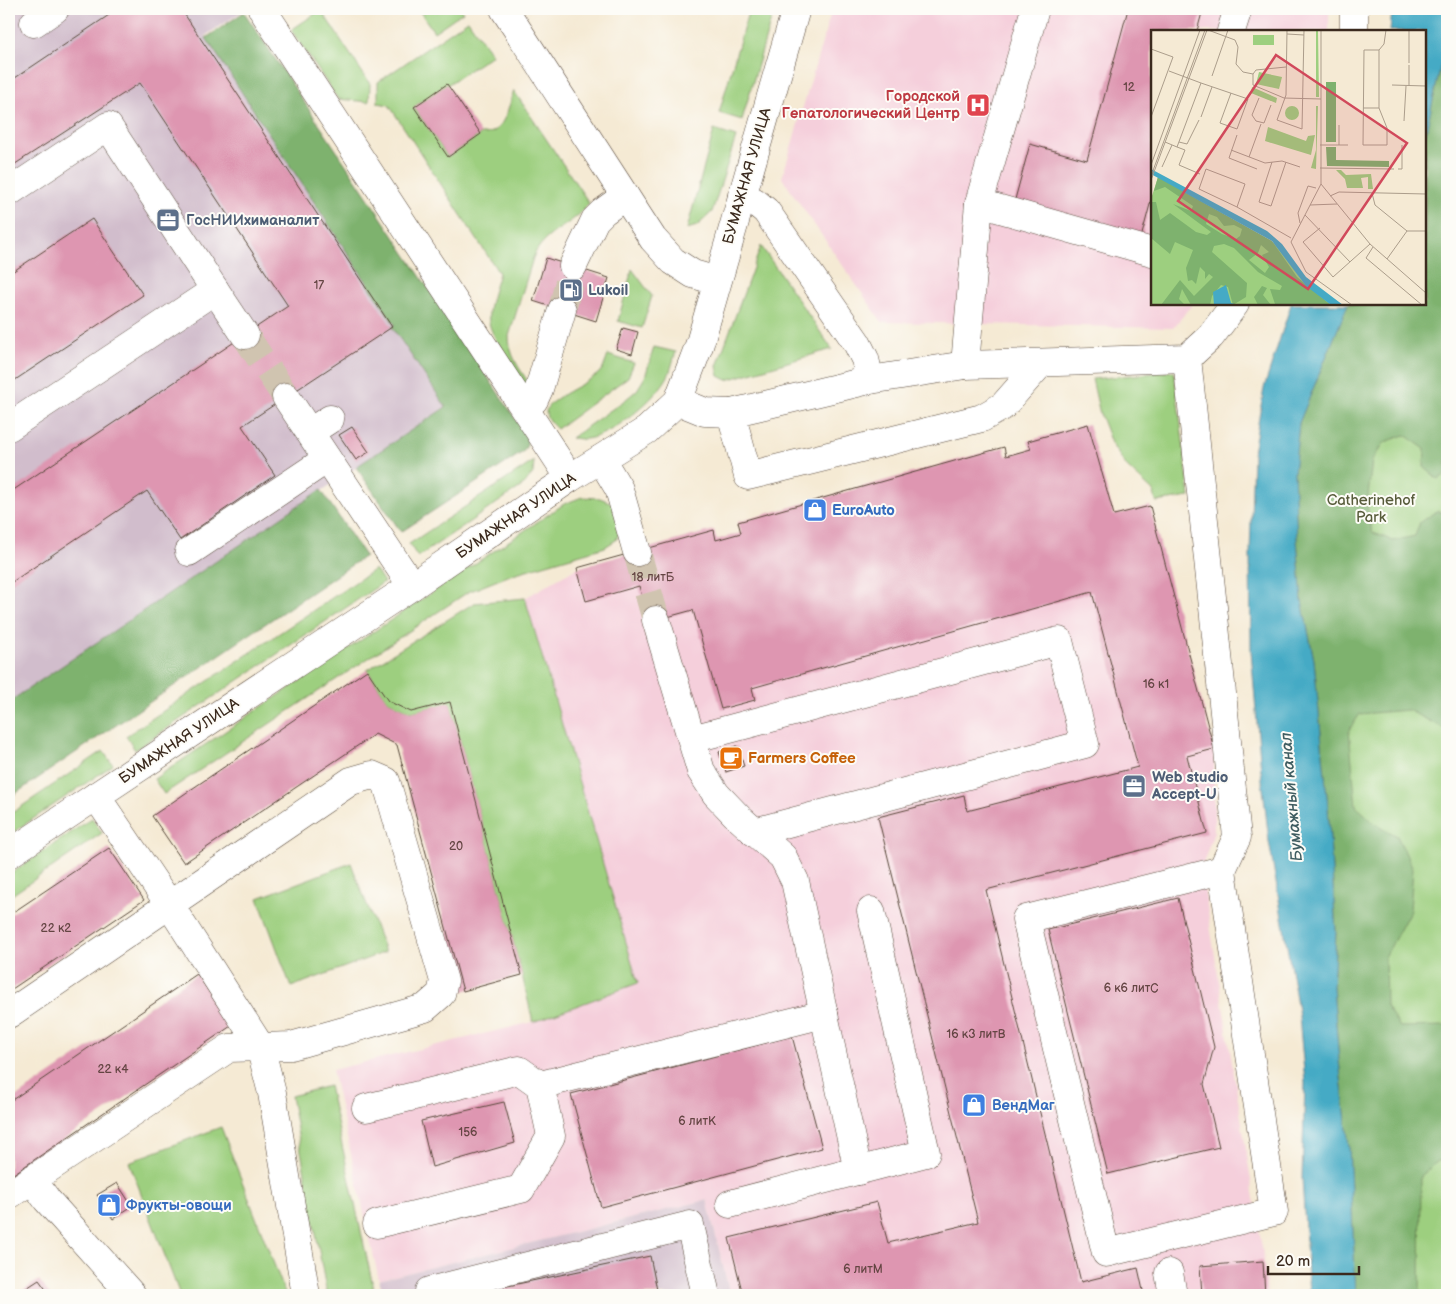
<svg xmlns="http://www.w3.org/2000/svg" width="1456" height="1304" viewBox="0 0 1456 1304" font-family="'Balsamiq Sans',sans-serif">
  <rect width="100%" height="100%" fill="#fdfcf7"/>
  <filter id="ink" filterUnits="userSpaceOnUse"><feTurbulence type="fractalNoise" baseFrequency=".02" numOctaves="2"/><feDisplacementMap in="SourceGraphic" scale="10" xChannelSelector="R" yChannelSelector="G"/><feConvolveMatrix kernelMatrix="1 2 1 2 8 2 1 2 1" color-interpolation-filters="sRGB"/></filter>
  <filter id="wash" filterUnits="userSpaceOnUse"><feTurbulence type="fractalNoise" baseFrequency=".0096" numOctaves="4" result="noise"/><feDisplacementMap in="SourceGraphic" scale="20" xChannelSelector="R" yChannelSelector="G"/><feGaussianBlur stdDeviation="1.12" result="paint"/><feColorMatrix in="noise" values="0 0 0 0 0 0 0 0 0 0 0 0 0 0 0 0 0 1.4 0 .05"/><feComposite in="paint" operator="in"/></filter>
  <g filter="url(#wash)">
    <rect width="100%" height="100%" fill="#f5ead4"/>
    <!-- built -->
    <g fill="#f5cfdb">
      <polygon points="832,9 1329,9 1329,31 1152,31 1152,304 1193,304 1173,328 882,322 782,178"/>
      <polygon points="1088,424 1114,515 1150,506 1214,749 1214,832 1201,869 1264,1261 1267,1295 730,1295 707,1200 379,1280 332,1070 533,1022 638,983 525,598 577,568 714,530 717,540 741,533 738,522 1004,447 1006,456 1031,449 1028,441"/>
    </g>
    <!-- industrial -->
    <g fill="#d1bdcc">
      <polygon points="9,9 246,9 205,36 450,404 9,702"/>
      <polygon points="707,1200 730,1295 384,1295 379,1280"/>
    </g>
    <!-- green -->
    <g fill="#9dcf7f" stroke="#6c7c4e">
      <polygon points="418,9 461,9 463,12 434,32"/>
      <polygon points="749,9 774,9 742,120 719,113"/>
      <polygon points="321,10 370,84 369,102 338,99 291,30"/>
      <path d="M468 20 492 55 414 107 448 157 481 134C504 136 508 107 514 91L589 203C574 226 543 231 533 258L509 336C509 355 519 368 529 383L528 385H525C516 371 491 337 489 322 487 307 495 288 499 273L389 105 378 103V82Z"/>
      <polygon points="1447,36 1447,1295 1356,1295 1349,1148 1339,1061 1333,987 1336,932 1328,807 1314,660 1302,601 1325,362 1348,304 1425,304 1425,137"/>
      <polygon points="714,130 736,137 712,212 697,226 687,229"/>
      <polygon points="761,246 832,349 727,380 719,376 717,366"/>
      <polygon points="632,269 652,296 642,328 618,321"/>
      <path d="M654 347 676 352C673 359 672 367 669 374 659 397 611 437 586 439 582 440 576 438 571 438L625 400 637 390 645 377Z"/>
      <path d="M608 355 634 363 628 377 557 429C552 424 546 419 546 412 546 399 589 383 599 373 604 368 606 361 608 355Z"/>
      <polygon points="1174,371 1190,497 1156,502 1154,492 1127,467 1111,443 1100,414 1092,379"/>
      <polygon points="534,461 533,473 525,484 418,557 409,544"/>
      <polygon points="582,497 600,498 612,503 621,529 616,540 605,547 513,574 468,592 164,794 154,779 564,504"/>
      <polygon points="375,569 384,582 135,750 126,736"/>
      <polygon points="525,598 638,983 533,1022 522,975 450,703 411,712 388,701 367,670 474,603"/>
      <polygon points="103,751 113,765 9,835 9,815"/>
      <polygon points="92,818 102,833 9,897 9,875"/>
      <polygon points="351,863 385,952 291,987 258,898"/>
      <polygon points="329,1086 375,1295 327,1295 291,1096"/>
      <polygon points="221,1127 286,1295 180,1295 129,1162"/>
    </g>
    <!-- forest -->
    <g fill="#7eb26e" stroke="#5c6e46">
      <polygon points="244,12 527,436 527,445 523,452 401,532 356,467 446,407 392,327 395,325 206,38"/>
      <polygon points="1447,36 1447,474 1438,479 1424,467 1425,449 1405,435 1385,442 1372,460 1367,506 1372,532 1393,541 1415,536 1420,522 1438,511 1447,515 1447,730 1408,710 1360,714 1349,730 1356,806 1374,823 1397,836 1413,868 1410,911 1385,957 1386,1006 1400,1027 1447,1026 1447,1160 1438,1161 1421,1176 1420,1295 1356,1295 1349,1148 1339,1061 1333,987 1336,932 1328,807 1314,660 1302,601 1297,540 1294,473 1299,423 1348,304 1425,304 1425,137"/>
      <polygon points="321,490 365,556 9,798 9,702"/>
    </g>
    <!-- water -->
    <g fill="#45aac5" stroke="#406a72">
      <polygon points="1392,9 1447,9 1447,36 1425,137 1425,31 1390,31"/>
      <polygon points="1291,304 1348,304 1299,423 1294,473 1297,540 1302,601 1314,660 1328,807 1336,932 1333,987 1339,1061 1349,1147 1356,1295 1309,1295 1302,1178 1305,1083 1299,1016 1269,842 1261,771 1251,651 1250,554 1253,453 1264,388"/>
    </g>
    <g id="blocks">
      <!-- building -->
      <g fill="#de96b1">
        <polygon points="118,9 181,9 392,327 242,426 275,475 180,540 147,491 9,584 9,493 288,306 140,83 9,168 9,82"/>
        <polygon points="1128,9 1203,9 1197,31 1152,31 1152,197 1141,238 1014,203 1030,144 1087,160"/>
        <polygon points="447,84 481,134 448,157 414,107"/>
        <polygon points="92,219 143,295 9,384 9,274"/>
        <polygon points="546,258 609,278 596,321 533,301"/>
        <polygon points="623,328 638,332 632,354 616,349"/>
        <polygon points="1088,424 1114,515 1150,506 1214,749 1187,756 1207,833 986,890 1081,1282 1138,1268 1144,1295 743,1295 729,1238 877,1202 888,1243 978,1222 878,817 964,795 967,811 1138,767 1092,592 752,688 755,700 721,709 693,610 649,622 639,586 586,601 577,568 714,530 716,540 741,533 738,522 1004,447 1006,456 1031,449 1028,441"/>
        <polygon points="352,427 369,452 356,460 339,435"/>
        <polygon points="367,670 388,701 411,712 450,702 522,975 463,991 397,745 375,734 184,863 152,816"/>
        <polygon points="737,746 744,766 726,772 719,752"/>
        <polygon points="109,848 144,900 9,991 9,915"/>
        <polygon points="1178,898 1214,1047 1204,1084 1219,1147 1108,1174 1048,930"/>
        <polygon points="197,974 231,1026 9,1177 9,1102"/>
        <polygon points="792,1036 822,1148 601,1207 571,1094"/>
        <polygon points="504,1102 515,1143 432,1167 421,1121"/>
        <polygon points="117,1183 132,1206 113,1219 97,1195"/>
        <polygon points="650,1256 658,1295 470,1295 470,1294"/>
        <polygon points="1263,1261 1265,1295 1202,1295 1200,1266"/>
        <polygon points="39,1280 50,1295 20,1295 19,1293"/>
      </g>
    </g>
  </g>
  <g filter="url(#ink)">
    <use href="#blocks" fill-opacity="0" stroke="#574739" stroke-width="1"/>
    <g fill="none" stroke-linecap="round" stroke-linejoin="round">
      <!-- minor-tunnel -->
      <g stroke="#d0c4b0" stroke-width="28" stroke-dasharray="28 14" stroke-linecap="butt">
        <polyline points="562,310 573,266"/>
        <polyline points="245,335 286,397"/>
        <polyline points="637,552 656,620"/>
      </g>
      <!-- minor casing -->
      <g stroke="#574739" stroke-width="29">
        <g id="minor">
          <polyline points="262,9 570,478"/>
          <polyline points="504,9 653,239 673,261 693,274 717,281"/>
          <polyline points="34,23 55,9"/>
          <polyline points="1231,31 1238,9"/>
          <polyline points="1354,31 1354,9"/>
          <polyline points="9,192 108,126 215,290 9,427"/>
          <polyline points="742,195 755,202 766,211 857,343 865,359 870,380"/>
          <polyline points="979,203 1152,252"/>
          <polyline points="573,266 595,220 603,212 625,196"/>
          <polyline points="215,290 245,335"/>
          <polyline points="1187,358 1237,837 1222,870"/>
          <polyline points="965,365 979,203 1035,9"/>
          <polyline points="286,397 412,586"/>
          <polyline points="678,401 705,412 731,413 870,380 965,365 1187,358 1211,336 1235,304"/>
          <polyline points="524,407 534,400 539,389 562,310"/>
          <polyline points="731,413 748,476 982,418 1003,406 1041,363"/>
          <polyline points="310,432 330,419"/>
          <polyline points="601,459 619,489 637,552"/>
          <polyline points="189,552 327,459"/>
          <polyline points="656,620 701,771 716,794 738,817 783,857 795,881 858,1171"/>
          <polyline points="692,739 1059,641 1085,744 754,832"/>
          <polyline points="96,796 169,904 260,1046 272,1093 306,1295"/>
          <polyline points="9,854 412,586 570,478 647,430 678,401 700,343 796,9"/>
          <polygon points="1222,870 1274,1212 1106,1253 1026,919"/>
          <polyline points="9,1014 351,781 372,775 386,781 444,981 441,994 425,1008 291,1046 229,1048 9,1195"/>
          <polyline points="540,1085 824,1014"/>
          <polyline points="366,1108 519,1070 540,1085 551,1136 521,1189 377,1224"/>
          <polyline points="32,1179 47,1200 132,1295"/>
          <polyline points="730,1204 926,1153 871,911"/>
          <polyline points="1169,1273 1173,1295"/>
          <polyline points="430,1295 429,1291 690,1225 706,1295"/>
        </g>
      </g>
      <!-- minor -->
      <use href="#minor" stroke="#fff" stroke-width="28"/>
    </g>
  </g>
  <!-- icons -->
  <defs>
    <g id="hospital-square" transform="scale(1.25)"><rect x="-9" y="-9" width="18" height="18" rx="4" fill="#e0444e" stroke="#fdfcf7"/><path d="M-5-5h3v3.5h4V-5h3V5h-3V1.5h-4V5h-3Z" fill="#fff"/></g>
    <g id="office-square" transform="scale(1.25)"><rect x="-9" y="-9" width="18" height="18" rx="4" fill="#5c6f8a" stroke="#fdfcf7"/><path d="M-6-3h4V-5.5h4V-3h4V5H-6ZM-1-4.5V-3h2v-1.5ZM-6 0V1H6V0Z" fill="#fff"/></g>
    <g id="fuel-square" transform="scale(1.25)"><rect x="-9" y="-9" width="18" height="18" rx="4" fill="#5c6f8a" stroke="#fdfcf7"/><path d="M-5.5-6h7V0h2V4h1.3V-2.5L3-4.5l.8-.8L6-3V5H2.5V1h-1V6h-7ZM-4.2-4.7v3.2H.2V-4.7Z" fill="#fff"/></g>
    <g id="shop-square" transform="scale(1.25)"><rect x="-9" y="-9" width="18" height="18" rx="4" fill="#3f7fe0" stroke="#fdfcf7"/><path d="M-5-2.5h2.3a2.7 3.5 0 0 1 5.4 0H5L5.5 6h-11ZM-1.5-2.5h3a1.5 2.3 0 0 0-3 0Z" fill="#fff"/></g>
    <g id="cafe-square" transform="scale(1.25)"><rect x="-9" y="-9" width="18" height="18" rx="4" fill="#e8710a" stroke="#fdfcf7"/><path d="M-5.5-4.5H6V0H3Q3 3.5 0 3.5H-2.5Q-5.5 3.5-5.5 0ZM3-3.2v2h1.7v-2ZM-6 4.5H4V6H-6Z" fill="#fff"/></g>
  </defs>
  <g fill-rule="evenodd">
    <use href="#hospital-square" x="978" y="105"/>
    <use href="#office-square" x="168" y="220"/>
    <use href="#fuel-square" x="571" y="290"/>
    <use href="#shop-square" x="815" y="510"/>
    <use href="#cafe-square" x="731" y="758"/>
    <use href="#office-square" x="1134" y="786"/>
    <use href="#shop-square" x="974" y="1105"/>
    <use href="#shop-square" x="109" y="1205"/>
  </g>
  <g text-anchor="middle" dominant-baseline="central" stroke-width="4" stroke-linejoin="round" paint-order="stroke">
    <!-- number labels -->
    <g font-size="12" fill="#644543">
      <text x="1129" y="87">12</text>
      <text x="319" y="285">17</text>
      <text x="653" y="577">18 литБ</text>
      <text x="1156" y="684">16 к1</text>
      <text x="456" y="846">20</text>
      <text x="56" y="928">22 к2</text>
      <text x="1131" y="988">6 к6 литС</text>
      <text x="976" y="1034">16 к3 литВ</text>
      <text x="113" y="1069">22 к4</text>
      <text x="697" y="1121">6 литК</text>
      <text x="468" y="1132">156</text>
      <text x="863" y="1269">6 литМ</text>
    </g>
    <!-- health labels -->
    <g font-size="15" font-weight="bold" fill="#be3a42" stroke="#fdfcf7" text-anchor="end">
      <text x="960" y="96">Городской<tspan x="960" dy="17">Гепатологический Центр</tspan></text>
    </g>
    <!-- street labels -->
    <g font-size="15" fill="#3b2a1e" stroke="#fdfcf7">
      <text transform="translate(747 176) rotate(-74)">БУМАЖНАЯ УЛИЦА</text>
      <text transform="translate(516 516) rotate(-34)">БУМАЖНАЯ УЛИЦА</text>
      <text transform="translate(179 741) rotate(-34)">БУМАЖНАЯ УЛИЦА</text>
    </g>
    <!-- service labels -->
    <g font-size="15" font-weight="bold" fill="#4e5e75" stroke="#fdfcf7" text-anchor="start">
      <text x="186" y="220">ГосНИИхиманалит</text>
      <text x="588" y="290">Lukoil</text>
      <text x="1152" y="777">Web studio<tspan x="1152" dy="17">Accept-U</tspan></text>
    </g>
    <!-- park labels -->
    <g font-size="15" fill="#585c3b" stroke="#fdfcf7">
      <text x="1371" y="500">Catherinehof<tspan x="1371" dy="17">Park</tspan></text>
    </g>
    <!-- shop labels -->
    <g font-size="15" font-weight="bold" fill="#366cbe" stroke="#fdfcf7" text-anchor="start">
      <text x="832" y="510">EuroAuto</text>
      <text x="992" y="1105">ВендМаг</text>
      <text x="126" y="1205">Фрукты-овощи</text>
    </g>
    <!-- food labels -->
    <g font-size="15" font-weight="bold" fill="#c56008" stroke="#fdfcf7" text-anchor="start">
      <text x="748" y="758">Farmers Coffee</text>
    </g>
    <!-- water labels -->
    <g font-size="16" font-style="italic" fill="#3f5d61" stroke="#fdfcf7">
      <text transform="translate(1292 797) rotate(-95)">Бумажный канал</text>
    </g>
  </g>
  <!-- overview -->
  <g transform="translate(1151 30)">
    <rect width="275" height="275" fill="#f5ead4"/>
    <path d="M165 0H167L168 67H165ZM102 5H123V15H102ZM108 42 131 47 128 59 105 54ZM101 57 126 68 125 73 100 63ZM165 76H167L165 139 160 138 165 120ZM134 83a7 7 0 1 1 14 0a7 7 0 1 1-14 0ZM117 97 155 111 157 106 164 105 160 125 114 111ZM185 140H190L195 145 220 144 222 159H217V147L210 148 212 158H196L194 149ZM7 147 126 215 155 256 180 275H0V169Z" fill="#9dcf7f"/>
    <path d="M175 52H185V112H175ZM175 117H185V130L238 131V137L176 136ZM7 147 121 211 146 247 180 275 124 274 119 259 129 260 131 256 107 242 83 218 73 214 63 216 61 222 96 253 95 267 82 275 77 257 70 255 61 266 59 275H40L31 259 28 269 34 275H10L29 250 43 266 62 247 58 244 54 249V242L49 237 45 254 41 250 37 251 35 238 42 220 24 212 19 224 0 208V172H5L9 190 19 183 45 202 56 205 60 202 22 174 40 181 42 176 14 157 3 161ZM58 184 66 187 73 196 83 195 91 199 89 206 85 209 71 204 55 194ZM110 215 118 222 111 225 118 237 114 243 98 230 107 223ZM111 256 116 258 112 265 120 275H107L103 267Z" fill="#7eb26e" fill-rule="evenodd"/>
    <path d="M0 139 116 201 131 214 155 247 192 275H180L155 256 121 211 0 144ZM75 255 80 273 87 275H63L62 262Z" fill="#45aac5"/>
    <path fill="none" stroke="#ab9d8b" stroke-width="1" d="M57 0 84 10 87 17 85 34 92 42 102 44V55L133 68 170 69M136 0 135 65 126 90 151 99 153 0M170 0V154L219 214 275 263M136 4 153 5M0 19 22 27 0 87M258 33V0M102 44 105 40 135 37M61 46 77 0M50 53 97 69 86 99 69 93 80 63M241 55 275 56M258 56V35M108 68 101 85 105 91 113 93 120 75M212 78H228V20L233 14 235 0M228 78 236 98V115H212L213 20H228M50 87 61 57M253 91 255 56M188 95V115M86 105 78 128 106 139M14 112 26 117 50 53 18 41M28 112 36 114 48 90M169 115H197M26 117 34 120 28 135 49 144M80 120 114 133 131 131 149 137M98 127 110 94M121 132 108 172 120 176 135 132M0 135 49 0M11 137 21 115M169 138 243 139M55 139 94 154 86 177 48 159ZM247 139H251V115M0 146 54 0M0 150 56 0M170 154 140 212 155 242 201 275M221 163 224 175 256 201 236 229M179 166 188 162 275 164M159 175 186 174M86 177 140 208M154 185 199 232M149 193 147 183 157 156 165 158M169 198 152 212 182 247 219 214M256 201H275M222 217 215 228 271 275"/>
    <path fill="#d1495b" fill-opacity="0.15" stroke="#d1495b" stroke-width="2.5" d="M125 25 256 113 157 259 27 171Z"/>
    <rect width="275" height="275" fill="none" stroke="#3b2a1e" stroke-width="2.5"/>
  </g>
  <!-- margin -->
  <rect width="1456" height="1304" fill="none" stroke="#fdfcf7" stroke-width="30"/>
  <!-- scale -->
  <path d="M1268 1266v8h91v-8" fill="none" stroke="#3b2a1e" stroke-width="2.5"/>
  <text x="1276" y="1266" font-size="15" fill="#3b2a1e" stroke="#fdfcf7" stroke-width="4" paint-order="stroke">20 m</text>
</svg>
